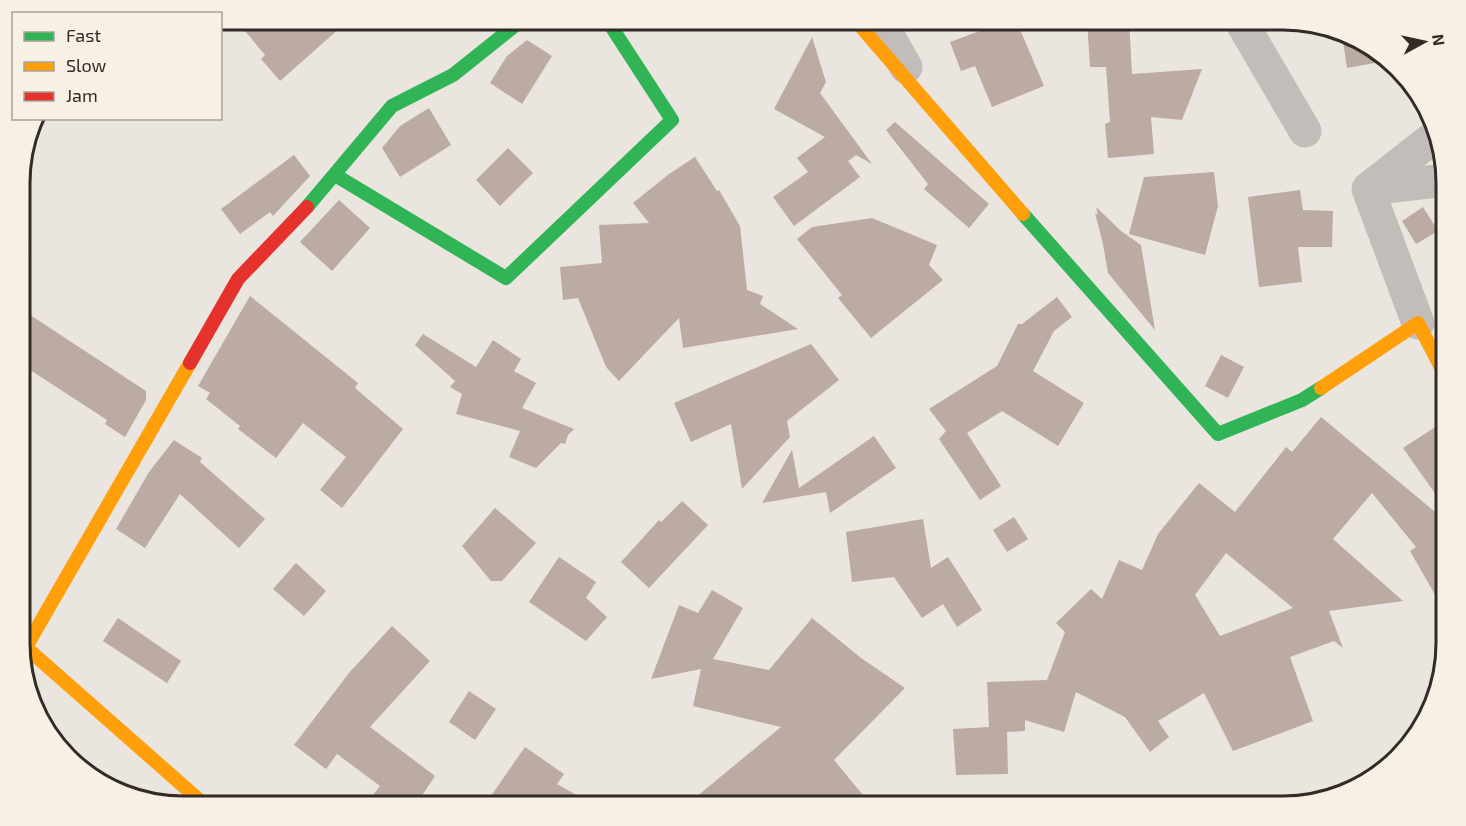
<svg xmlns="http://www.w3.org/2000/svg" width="1466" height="826" viewBox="0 0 1466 826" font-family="'Exo 2',sans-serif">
  <rect width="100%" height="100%" fill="#eae5df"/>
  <!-- building -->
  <g fill="#bcaba2" fill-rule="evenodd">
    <polygon points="236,20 349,20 280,81 261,59 265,55"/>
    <polygon points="1009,20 1016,20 1044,86 992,107 975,66 961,71 950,42"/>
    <polygon points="1087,20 1129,20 1132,74 1202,69 1182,120 1151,117 1154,154 1108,158 1105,124 1110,122 1106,67 1090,67"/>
    <polygon points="1342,35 1364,41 1386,61 1347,68"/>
    <polygon points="812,37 826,82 820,93 872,164 856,155 848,161 860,177 794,226 773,197 808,172 797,158 825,137 774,109"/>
    <polygon points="527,40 552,56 522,104 490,83 507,56"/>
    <polygon points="429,108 451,145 400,177 382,148 400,126"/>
    <polygon points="895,122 989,204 969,228 924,189 928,184 886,130"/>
    <polygon points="508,148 533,173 500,206 476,180"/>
    <polygon points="294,155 310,176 273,216 270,212 240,234 221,209"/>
    <polygon points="695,157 717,191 719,190 740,226 747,290 763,296 760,304 798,329 683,348 679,318 619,381 606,367 578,298 563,300 560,267 602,263 599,225 649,223 633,203 669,174"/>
    <polygon points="1214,172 1218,206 1205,255 1129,234 1144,177"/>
    <polygon points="1300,190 1303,210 1333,211 1332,247 1298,247 1302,282 1259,287 1248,197"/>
    <polygon points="339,200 370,228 332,271 300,242"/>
    <polygon points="1096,207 1121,231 1141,245 1155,330 1108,273 1103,244 1095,213 1098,215"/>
    <polygon points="1423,207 1438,231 1416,244 1402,221"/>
    <polygon points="872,218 937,245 929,265 943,280 871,338 838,298 842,295 797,239 812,227"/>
    <polygon points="250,296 358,383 355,388 403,429 342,508 320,490 346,457 303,423 276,458 238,429 240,426 206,399 210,393 198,386"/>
    <polygon points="1057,297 1072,317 1054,331 1033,371 1084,403 1058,446 1002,411 967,433 1001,486 980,500 939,439 946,431 929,409 997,366 1018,324 1022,324"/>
    <polygon points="21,309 146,391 146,400 125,437 105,424 107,420 21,364"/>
    <polygon points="423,334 476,367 493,340 521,359 514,371 536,383 522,408 574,429 568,435 565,444 561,443 536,468 509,457 520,431 456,414 462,394 450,387 455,381 415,345"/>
    <polygon points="811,344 839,380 787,421 790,437 742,489 731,424 691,442 674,403"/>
    <polygon points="1221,355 1244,367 1228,398 1205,386"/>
    <path d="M1321 417 1446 521V614L1410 551 1416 547 1372 493 1333 539 1403 601 1329 611 1343 648 1334 641 1290 657 1313 721 1233 751 1204 693 1158 721 1169 737 1150 752 1125 717 1076 692 1064 732 1025 720V731L1007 732 1008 774 956 775 953 729 989 727 987 682 1047 680 1065 632 1056 623 1091 589 1102 599 1119 560 1142 570 1158 534 1199 483 1235 512 1286 447 1292 452ZM1226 553 1293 608 1220 636 1195 595Z"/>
    <polygon points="1446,420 1446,509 1403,448"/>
    <polygon points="874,436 896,468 830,513 826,492 762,503 792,450 799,488"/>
    <polygon points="174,440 202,458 200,462 265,519 239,548 180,494 145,548 116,529 149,472"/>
    <polygon points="682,501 708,525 649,588 621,562 659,520 661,522"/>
    <polygon points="495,508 536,543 502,581 491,581 462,546"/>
    <polygon points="1014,517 1028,539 1007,552 993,530"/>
    <polygon points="923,519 931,568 948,557 982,610 957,627 943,604 922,618 894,577 852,582 846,532"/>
    <polygon points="559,557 596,582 586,598 607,617 586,641 529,602"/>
    <polygon points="296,563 326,591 304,616 273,589"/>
    <polygon points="712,590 743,608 713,659 769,670 812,618 861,658 905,688 834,760 872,806 685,806 781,727 693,706 701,669 651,679 679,605 698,613"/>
    <polygon points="118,618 181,661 167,683 103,641"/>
    <polygon points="392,626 430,661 370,727 435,776 415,806 364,806 380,786 337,754 326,769 294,745 349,673"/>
    <polygon points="469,691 496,709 475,740 449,722"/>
    <polygon points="525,747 564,774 557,784 596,806 484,806"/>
  </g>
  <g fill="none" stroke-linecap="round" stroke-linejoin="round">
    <!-- street -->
    <g stroke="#c2bdb8" stroke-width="33">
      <polyline points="879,20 906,67"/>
      <polyline points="1240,20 1305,131"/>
      <polyline points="1369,188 1434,137"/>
      <polyline points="1418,323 1368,189 1446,180"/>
    </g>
    <!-- fast -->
    <g stroke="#30b455" stroke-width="14">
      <polyline points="335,175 506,278 672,120 607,20"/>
      <polyline points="307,207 392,106 453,75 522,20"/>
      <polyline points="1023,214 1218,434 1302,400 1321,388"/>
    </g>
    <!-- slow -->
    <g stroke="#ff9f0a" stroke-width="14">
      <polyline points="855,20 1023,214"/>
      <polyline points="1321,388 1418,323 1446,377"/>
      <polyline points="21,643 206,806"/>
      <polyline points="26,647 190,363"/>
    </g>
    <!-- jam -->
    <polyline stroke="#e5322d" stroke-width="14" points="190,363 238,279 307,207"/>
  </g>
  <!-- crop -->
  <path d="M0 0H1466V826H0ZM183 30H1283A153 153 0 0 1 1436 183V643A153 153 0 0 1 1283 796H183A153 153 0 0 1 30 643V183A153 153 0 0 1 183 30Z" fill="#f7f0e5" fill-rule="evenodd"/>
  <path fill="none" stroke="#322b27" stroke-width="3" d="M183 30H1283A153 153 0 0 1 1436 183V643A153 153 0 0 1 1283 796H183A153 153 0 0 1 30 643V183A153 153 0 0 1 183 30Z"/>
  <!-- legend -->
  <rect x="12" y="12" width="210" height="108" fill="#f7f0e5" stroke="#a8a199" stroke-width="1.5"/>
  <rect x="24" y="32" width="30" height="9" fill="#30b455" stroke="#a8a199" stroke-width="1.5"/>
  <text x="66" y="42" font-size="18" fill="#322b27">Fast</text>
  <rect x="24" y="62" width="30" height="9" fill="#ff9f0a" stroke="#a8a199" stroke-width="1.5"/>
  <text x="66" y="72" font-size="18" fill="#322b27">Slow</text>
  <rect x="24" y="92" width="30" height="9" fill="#e5322d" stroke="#a8a199" stroke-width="1.5"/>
  <text x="66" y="102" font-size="18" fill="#322b27">Jam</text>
  <!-- north arrow -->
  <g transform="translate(1424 42) rotate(82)" stroke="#f7f0e5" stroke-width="4.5" paint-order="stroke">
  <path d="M0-4.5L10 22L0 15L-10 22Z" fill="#322b27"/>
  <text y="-9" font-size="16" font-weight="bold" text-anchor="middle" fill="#322b27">N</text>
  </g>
</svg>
